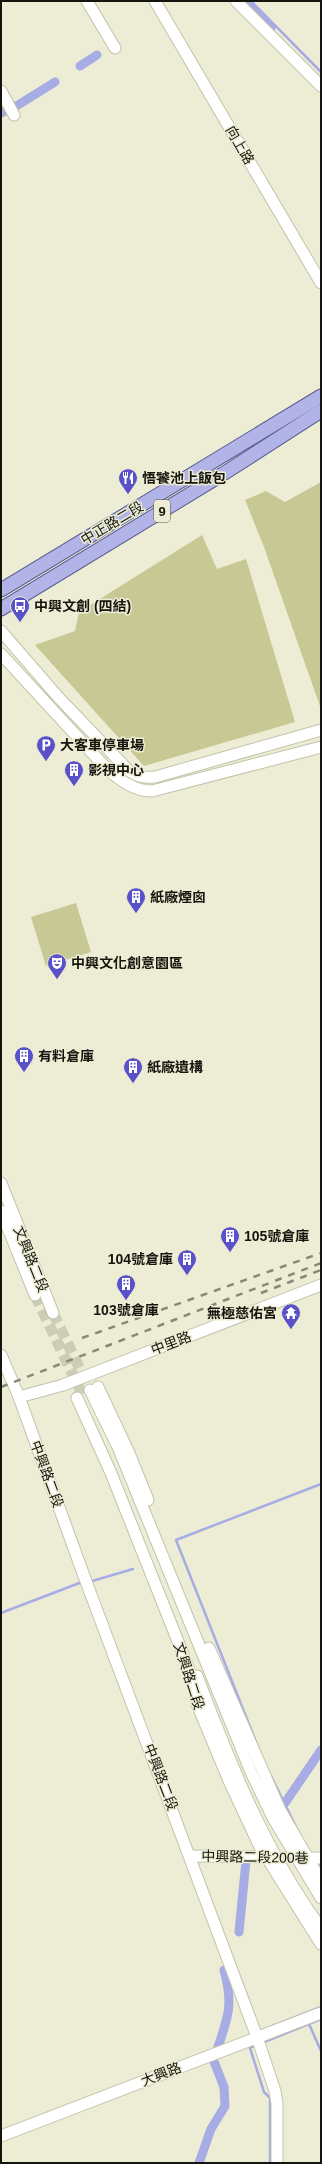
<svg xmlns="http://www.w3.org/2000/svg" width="322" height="2164" viewBox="0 0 322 2164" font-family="Arial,'Noto Sans TC',sans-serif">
  <rect width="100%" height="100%" fill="#ecedd4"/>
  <!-- green -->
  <g fill="#c8c895">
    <polygon points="321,482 321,709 264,547 245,500 266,491 285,502"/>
    <polygon points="202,535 217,569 246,559 295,722 144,766 35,645 75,631 79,612"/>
    <polygon points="76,903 91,952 46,966 31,917"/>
  </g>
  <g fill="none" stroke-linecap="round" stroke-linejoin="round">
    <!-- stream -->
    <g stroke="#a7ace4" stroke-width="2.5">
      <polyline points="251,1 321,72"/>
      <polyline points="89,1582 133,1569"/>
      <polyline points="1,1613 82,1582"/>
      <polyline points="260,1752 176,1540 321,1484"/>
      <polyline points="271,1776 298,1831"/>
      <polyline points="317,1863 321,1869"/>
      <polyline points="309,2024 321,2051"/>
      <polyline points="260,2031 321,2007"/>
      <polyline points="262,2043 321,2019"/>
      <polyline points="256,2045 250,2048 264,2092 270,2098 270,2163"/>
    </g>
    <!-- canal -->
    <g stroke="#a7ace4" stroke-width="9">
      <polyline points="244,1 271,28"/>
      <polyline points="80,66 97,55"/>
      <polyline points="1,113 18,105 55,82"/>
      <polyline points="285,1803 321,1750"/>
      <polyline points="239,1932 246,1861"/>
      <path d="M218 2047C229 2015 233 2003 224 1970"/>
      <polyline points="199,2163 211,2129 225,2106 224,2087 213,2059"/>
    </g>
    <!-- minor-tunnel -->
    <g stroke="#cccdb6" stroke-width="11" stroke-dasharray="11 5.5" stroke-linecap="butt">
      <polyline points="35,1295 82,1394"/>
      <polyline points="53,1313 90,1390"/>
    </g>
    <!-- minor casing -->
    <g stroke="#c3c3ab" stroke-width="13">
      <g id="minor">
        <polyline points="87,1 115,48"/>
        <polyline points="155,1 321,283"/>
        <polyline points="236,1 321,86"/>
        <polyline points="1,91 14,115"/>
        <path d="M1 631 59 698 129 771C138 777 145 778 155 777L321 730"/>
        <path d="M1 654 107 769C120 780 134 791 152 791L321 747"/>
        <polyline points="1,1183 53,1313"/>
        <polyline points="1,1211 35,1295"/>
        <polyline points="1,1355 19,1397 84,1576 257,2037 275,2091 277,2104 277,2163"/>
        <polyline points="98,1387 129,1453 148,1500"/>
        <polyline points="90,1390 118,1447 251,1772 273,1818 321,1898"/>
        <polyline points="19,1397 63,1385 321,1285"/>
        <polyline points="77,1398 111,1473 179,1644 193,1681 197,1704 230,1783 259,1845 321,1944"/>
        <polyline points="209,1648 280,1810 321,1881"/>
        <path d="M197 1676C230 1763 265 1852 321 1928"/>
        <polyline points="190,1856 270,1857"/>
        <polyline points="302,1858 321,1858"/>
        <polyline points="1,2136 321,2013"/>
      </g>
    </g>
    <!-- major casing -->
    <g stroke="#595b8f" stroke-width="15">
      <g id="major">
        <polyline points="1,590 321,396"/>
        <polyline points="1,609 223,474 321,411"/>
      </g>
    </g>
    <!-- minor -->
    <use href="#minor" stroke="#fff" stroke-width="11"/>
    <!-- major -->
    <use href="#major" stroke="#b2b3e6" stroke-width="13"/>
    <!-- rail -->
    <g stroke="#878877" stroke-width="2.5" stroke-dasharray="7 7" stroke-linecap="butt">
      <polyline points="261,1293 321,1270"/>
      <polyline points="82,1338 321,1253"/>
      <polyline points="1,1387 321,1263"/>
    </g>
  </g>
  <!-- icons -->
  <defs>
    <g id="restaurant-pin" transform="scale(1)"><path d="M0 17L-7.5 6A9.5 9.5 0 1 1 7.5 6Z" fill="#5951c9" stroke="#ecedd4"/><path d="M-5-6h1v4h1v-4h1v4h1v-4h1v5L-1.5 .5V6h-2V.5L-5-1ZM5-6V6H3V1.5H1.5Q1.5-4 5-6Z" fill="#fff"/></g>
    <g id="bus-pin" transform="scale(1)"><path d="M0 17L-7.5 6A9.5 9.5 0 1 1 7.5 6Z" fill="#5951c9" stroke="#ecedd4"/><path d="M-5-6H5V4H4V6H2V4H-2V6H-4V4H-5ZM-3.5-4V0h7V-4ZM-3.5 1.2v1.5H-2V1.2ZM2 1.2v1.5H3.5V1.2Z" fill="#fff"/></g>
    <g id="parking-pin" transform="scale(1)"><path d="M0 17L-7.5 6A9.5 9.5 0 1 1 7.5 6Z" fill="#5951c9" stroke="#ecedd4"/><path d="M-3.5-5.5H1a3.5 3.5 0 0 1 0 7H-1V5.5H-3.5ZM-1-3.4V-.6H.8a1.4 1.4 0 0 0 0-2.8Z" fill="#fff"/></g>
    <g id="building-pin" transform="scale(1)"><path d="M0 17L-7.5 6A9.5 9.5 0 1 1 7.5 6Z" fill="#5951c9" stroke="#ecedd4"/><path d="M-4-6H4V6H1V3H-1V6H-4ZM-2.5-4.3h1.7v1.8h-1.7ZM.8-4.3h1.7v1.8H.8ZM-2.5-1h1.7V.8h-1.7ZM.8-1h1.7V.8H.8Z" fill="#fff"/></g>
    <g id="theatre-pin" transform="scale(1)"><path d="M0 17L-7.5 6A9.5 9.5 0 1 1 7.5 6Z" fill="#5951c9" stroke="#ecedd4"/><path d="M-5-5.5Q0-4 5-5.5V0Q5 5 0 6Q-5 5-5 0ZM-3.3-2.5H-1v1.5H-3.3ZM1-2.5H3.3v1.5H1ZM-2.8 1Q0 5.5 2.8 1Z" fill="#fff"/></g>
    <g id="temple-pin" transform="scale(1)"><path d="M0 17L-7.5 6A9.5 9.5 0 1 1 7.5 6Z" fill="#5951c9" stroke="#ecedd4"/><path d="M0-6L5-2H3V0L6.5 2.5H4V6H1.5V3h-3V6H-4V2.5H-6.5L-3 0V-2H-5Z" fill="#fff"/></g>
  </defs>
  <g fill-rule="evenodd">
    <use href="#restaurant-pin" x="128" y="478"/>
    <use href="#bus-pin" x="20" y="606"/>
    <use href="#parking-pin" x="46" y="745"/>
    <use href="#building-pin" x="74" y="770"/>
    <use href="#building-pin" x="136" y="897"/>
    <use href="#theatre-pin" x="57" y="963"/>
    <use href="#building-pin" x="24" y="1056"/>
    <use href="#building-pin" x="133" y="1067"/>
    <use href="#building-pin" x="230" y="1236"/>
    <use href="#building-pin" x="187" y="1259"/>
    <use href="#building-pin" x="126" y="1284"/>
    <use href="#temple-pin" x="291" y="1313"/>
  </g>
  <g text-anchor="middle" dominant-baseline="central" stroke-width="3" stroke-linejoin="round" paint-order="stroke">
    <!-- shield labels -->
    <rect fill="#ecedd4" stroke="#565649" stroke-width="1" x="154" y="500" width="16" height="22" rx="3"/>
    <g font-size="13" font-weight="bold" fill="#15150d">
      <text x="162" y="511">9</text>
    </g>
    <!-- street labels -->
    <g font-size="14" fill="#15150d" stroke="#ecedd4">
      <text transform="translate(240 145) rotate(60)">向上路</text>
      <text transform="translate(112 523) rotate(-31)">中正路二段</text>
      <text transform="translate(31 1259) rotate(68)">文興路二段</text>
      <text transform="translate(171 1343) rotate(-21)">中里路</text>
      <text transform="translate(47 1474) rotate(70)">中興路二段</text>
      <text transform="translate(189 1676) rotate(72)">文興路二段</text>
      <text transform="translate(161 1777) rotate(69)">中興路二段</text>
      <text transform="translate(255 1857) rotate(1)">中興路二段200巷</text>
      <text transform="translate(161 2074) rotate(-21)">大興路</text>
    </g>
    <!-- poi labels -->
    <g font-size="14" font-weight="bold" fill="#15150d" stroke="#ecedd4" text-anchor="start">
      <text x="142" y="478">悟饕池上飯包</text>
      <text x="34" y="606">中興文創 (四結)</text>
      <text x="60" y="745">大客車停車場</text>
      <text x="88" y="770">影視中心</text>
      <text x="150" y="897">紙廠煙囪</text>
      <text x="71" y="963">中興文化創意園區</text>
      <text x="38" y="1056">有料倉庫</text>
      <text x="147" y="1067">紙廠遺構</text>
      <text x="244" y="1236">105號倉庫</text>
      <text x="173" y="1259" text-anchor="end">104號倉庫</text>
      <text x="126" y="1310" text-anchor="middle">103號倉庫</text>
      <text x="277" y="1313" text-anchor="end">無極慈佑宮</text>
    </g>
  </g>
  <!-- border -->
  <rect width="322" height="2164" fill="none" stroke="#15150d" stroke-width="4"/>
</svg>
